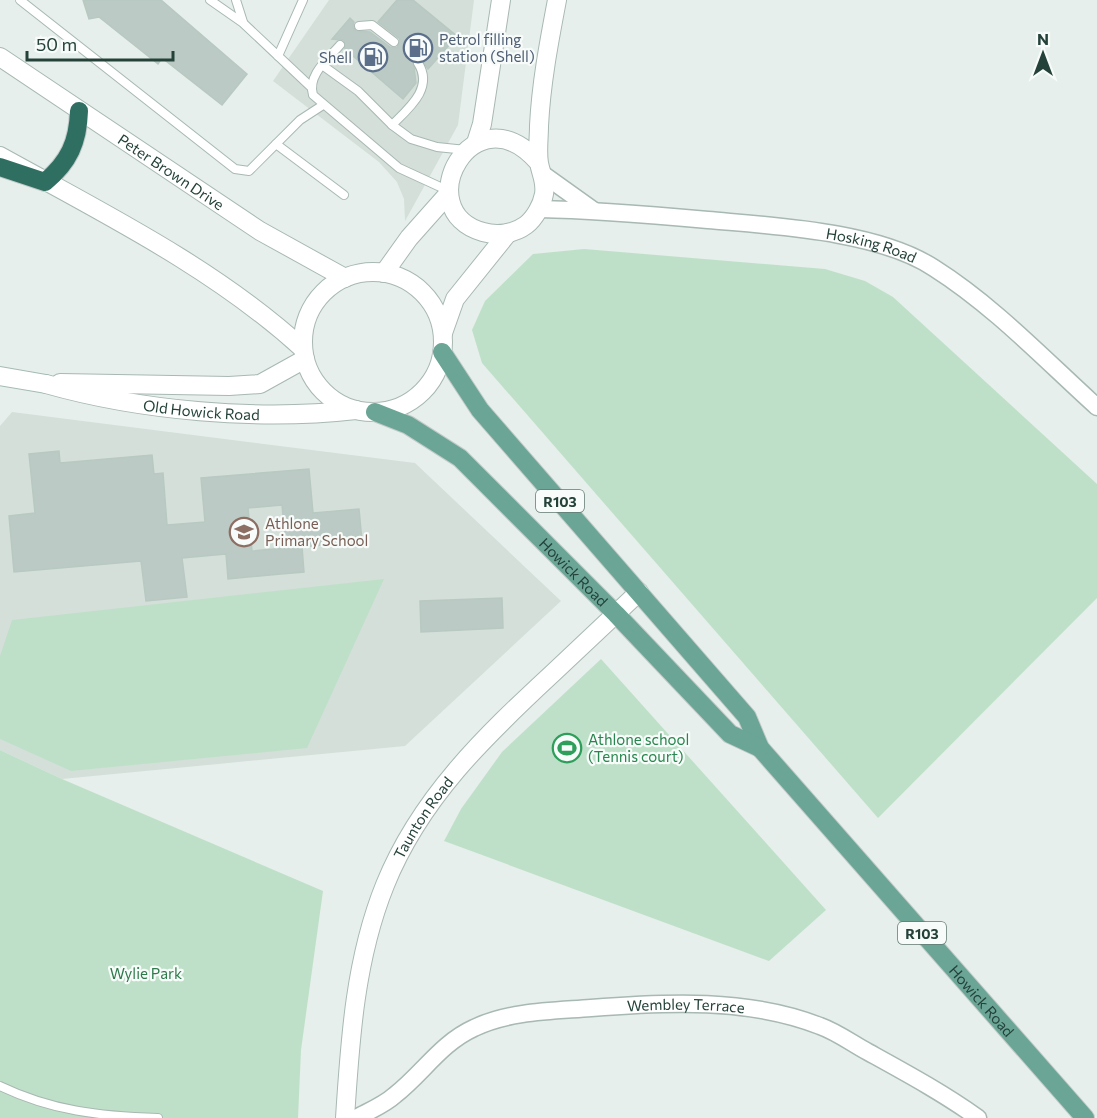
<svg xmlns="http://www.w3.org/2000/svg" width="1097" height="1118" viewBox="0 0 1097 1118" font-family="Commissioner,sans-serif">
  <rect width="100%" height="100%" fill="#e6efeb"/>
  <!-- built -->
  <g fill="#d4dfda">
    <polygon points="329,0 474,0 458,125 405,221 404,199 397,182 379,162 273,81"/>
    <polygon points="12,412 415,463 561,601 405,746 62,779 0,750 0,426"/>
  </g>
  <!-- green -->
  <g fill="#bfe0c8">
    <polygon points="584,249 825,269 865,281 893,297 1097,484 1097,598 878,818 482,363 472,330 485,301 533,254"/>
    <polygon points="384,579 307,748 71,771 0,739 0,656 12,620"/>
    <polygon points="601,659 826,910 769,961 444,841 461,809 502,752"/>
    <polygon points="0,750 62,779 323,891 301,1050 298,1118 0,1118"/>
  </g>
  <!-- building -->
  <g fill="#bbcac4" stroke="#b8c9c2" stroke-width="1.5" fill-rule="evenodd">
    <polygon points="83,0 161,0 247,74 222,105 162,58 158,64 99,17 89,19"/>
    <polygon points="397,0 413,0 457,36 428,69 421,58 413,59 416,83 403,99 345,49 344,40 332,39 350,18 354,22 353,27 356,31 370,32 390,47 397,48 400,39 378,22"/>
    <path d="M59 451 60 463 152 455 154 474 163 473 167 525 205 522 201 478 309 469 313 513 359 509 362 541 302 547 304 572 281 574 228 579 226 554 182 558 187 597 146 601 141 561 14 572 9 516 35 513 29 454ZM282 505 286 548 252 551 248 508Z"/>
    <polygon points="502,598 503,628 421,632 420,601"/>
  </g>
  <g fill="none" stroke-linecap="round" stroke-linejoin="round">
    <!-- service casing -->
    <g stroke="#a8b8b2" stroke-width="10">
      <g id="service">
        <polyline points="20,0 235,169 249,171 300,120 323,105"/>
        <polyline points="210,0 243,23 311,87"/>
        <polyline points="236,0 243,22"/>
        <polyline points="359,26 372,25 394,42"/>
        <path d="M340 45C328 59 307 75 313 95L399 168 449 191"/>
        <polyline points="278,56 303,0"/>
        <polyline points="322,65 358,91 392,125 411,139 437,147 466,150"/>
        <path d="M392 125C409 108 434 88 418 63"/>
        <polyline points="276,144 344,195"/>
        <path d="M0 1086C52 1111 100 1116 158 1118"/>
      </g>
    </g>
    <!-- minor casing -->
    <g stroke="#a8b8b2" stroke-width="19">
      <g id="minor">
        <polyline points="544,175 593,210"/>
        <path id="s1" d="M540 209C596 210 652 215 708 220 774 226 878 231 934 268 994 306 1045 360 1097 407"/>
        <path id="s2" d="M356 1118C369 1111 384 1105 395 1095 423 1073 441 1043 474 1028 509 1011 553 1011 591 1008 666 1002 749 998 820 1026 837 1032 853 1044 868 1052 906 1073 943 1093 978 1118"/>
      </g>
    </g>
    <!-- tertiary casing -->
    <g stroke="#a8b8b2" stroke-width="20">
      <g id="tertiary">
        <path id="s3" d="M0 57 260 231 345 278"/>
        <polyline points="476,143 482,124 501,0"/>
        <path d="M0 156C103 213 216 269 303 349"/>
        <path d="M539 163C474 87 407 211 483 232 497 236 514 234 526 225 535 218 542 205 544 194 546 182 541 174 539 163 537 152 539 138 539 126 541 84 549 42 557 0"/>
        <circle cx="373" cy="342" r="70"/>
        <polyline points="384,273 409,238 449,193"/>
        <polyline points="443,333 455,299 508,233"/>
        <polyline points="60,383 229,386 260,384 305,359"/>
        <path id="s4" d="M46 384C141 411 258 421 356 410"/>
        <path id="s5" d="M345 1118C350 1040 355 959 385 885 420 798 485 736 553 673 582 646 610 619 639 592"/>
      </g>
    </g>
    <!-- secondary casing -->
    <g stroke="#a4bbb3" stroke-width="20">
      <polyline id="secondary" points="0,376 46,384"/>
    </g>
    <!-- primary casing -->
    <g stroke="#c2cac8" stroke-width="20">
      <g id="primary">
        <path id="s6" d="M442 352 480 410 747 717 760 748 1085 1118"/>
        <path id="s7" d="M375 412 408 425 460 458 616 614 730 734 760 748"/>
      </g>
    </g>
    <!-- motorway casing -->
    <g stroke="#c2cac8" stroke-width="20">
      <path id="motorway" d="M0 167 45 182C69 162 78 142 79 111"/>
    </g>
    <!-- service -->
    <use href="#service" stroke="#fff" stroke-width="8"/>
    <!-- minor -->
    <use href="#minor" stroke="#fff" stroke-width="16"/>
    <!-- tertiary -->
    <use href="#tertiary" stroke="#fff" stroke-width="18"/>
    <!-- secondary -->
    <use href="#secondary" stroke="#fff" stroke-width="18"/>
    <!-- primary -->
    <use href="#primary" stroke="#6aa596" stroke-width="18"/>
    <!-- motorway -->
    <use href="#motorway" stroke="#2f6f62" stroke-width="18"/>
  </g>
  <!-- icons -->
  <defs>
    <g id="fuel-ring" transform="scale(1.5)"><circle r="9.5" fill="#f7fbf9" stroke="#5c6f8a" stroke-width="1.5"/><path d="M-5.5-6h7V0h2V4h1.3V-2.5L3-4.5l.8-.8L6-3V5H2.5V1h-1V6h-7ZM-4.2-4.7v3.2H.2V-4.7Z" fill="#5c6f8a"/></g>
    <g id="school-ring" transform="scale(1.5)"><circle r="9.5" fill="#f7fbf9" stroke="#8d6e63" stroke-width="1.5"/><path d="M0-5L7-2L0 1L-7-2ZM-4 1L0 2.5L4 1V4Q0 6-4 4Z" fill="#8d6e63"/></g>
    <g id="stadium-ring" transform="scale(1.5)"><circle r="9.5" fill="#f7fbf9" stroke="#2e9e5b" stroke-width="1.5"/><path d="M0-5a6.5 5 0 1 0 0 10a6.5 5 0 1 0 0-10ZM-3.5-1.8h7v3.6h-7Z" fill="#2e9e5b"/></g>
  </defs>
  <g fill-rule="evenodd">
    <use href="#fuel-ring" x="418" y="48"/>
    <use href="#fuel-ring" x="373" y="57"/>
    <use href="#school-ring" x="244" y="532"/>
    <use href="#stadium-ring" x="567" y="748"/>
  </g>
  <g text-anchor="middle" dominant-baseline="central" stroke-width="4.5" stroke-linejoin="round" paint-order="stroke">
    <!-- shield labels -->
    <g fill="#f7fbf9" stroke="#637a73" stroke-width="1.5">
      <rect x="536" y="490" width="48" height="22" rx="4.5"/>
      <rect x="898" y="922" width="48" height="22" rx="4.5"/>
    </g>
    <g font-size="14" font-weight="bold" fill="#24423a">
      <text x="560" y="501">R103</text>
      <text x="922" y="933">R103</text>
    </g>
    <!-- service labels -->
    <g font-size="15" fill="#4e5e75" stroke="#f7fbf9" text-anchor="start">
      <text x="439" y="39">Petrol filling<tspan x="439" dy="17">station (Shell)</tspan></text>
      <text x="352" y="57" text-anchor="end">Shell</text>
    </g>
    <!-- street labels -->
    <g font-size="15" fill="#24423a" stroke="#f7fbf9">
      <text stroke="none"><textPath href="#s3" startOffset="206">Peter Brown Drive</textPath></text>
      <text stroke="none"><textPath href="#s1" startOffset="334">Hosking Road</textPath></text>
      <text stroke="none"><textPath href="#s4" startOffset="158">Old Howick Road</textPath></text>
      <text stroke="none"><textPath href="#s7" startOffset="258">Howick Road</textPath></text>
      <text stroke="none"><textPath href="#s5" startOffset="315">Taunton Road</textPath></text>
      <text stroke="none"><textPath href="#s6" startOffset="846">Howick Road</textPath></text>
      <text stroke="none"><textPath href="#s2" startOffset="364">Wembley Terrace</textPath></text>
    </g>
    <!-- education labels -->
    <g font-size="15" fill="#785e54" stroke="#f7fbf9" text-anchor="start">
      <text x="265" y="523">Athlone<tspan x="265" dy="17">Primary School</tspan></text>
    </g>
    <!-- leisure labels -->
    <g font-size="15" fill="#27864d" stroke="#f7fbf9" text-anchor="start">
      <text x="588" y="739">Athlone school<tspan x="588" dy="17">(Tennis court)</tspan></text>
    </g>
    <!-- park labels -->
    <g font-size="15" fill="#2d7a4b" stroke="#f7fbf9">
      <text x="146" y="973">Wylie Park</text>
    </g>
  </g>
  <!-- north arrow -->
  <g transform="translate(1043 54)" stroke="#f7fbf9" stroke-width="4.5" paint-order="stroke">
  <path d="M0-4.5L10 22L0 15L-10 22Z" fill="#24423a"/>
  <text y="-9" font-size="16" font-weight="bold" text-anchor="middle" fill="#24423a">N</text>
  </g>
  <!-- scale -->
  <path d="M27 51v9h146v-9" fill="none" stroke="#24423a" stroke-width="3"/>
  <text x="36" y="51" font-size="18" fill="#24423a" stroke="#f7fbf9" stroke-width="4.5" paint-order="stroke">50 m</text>
</svg>
